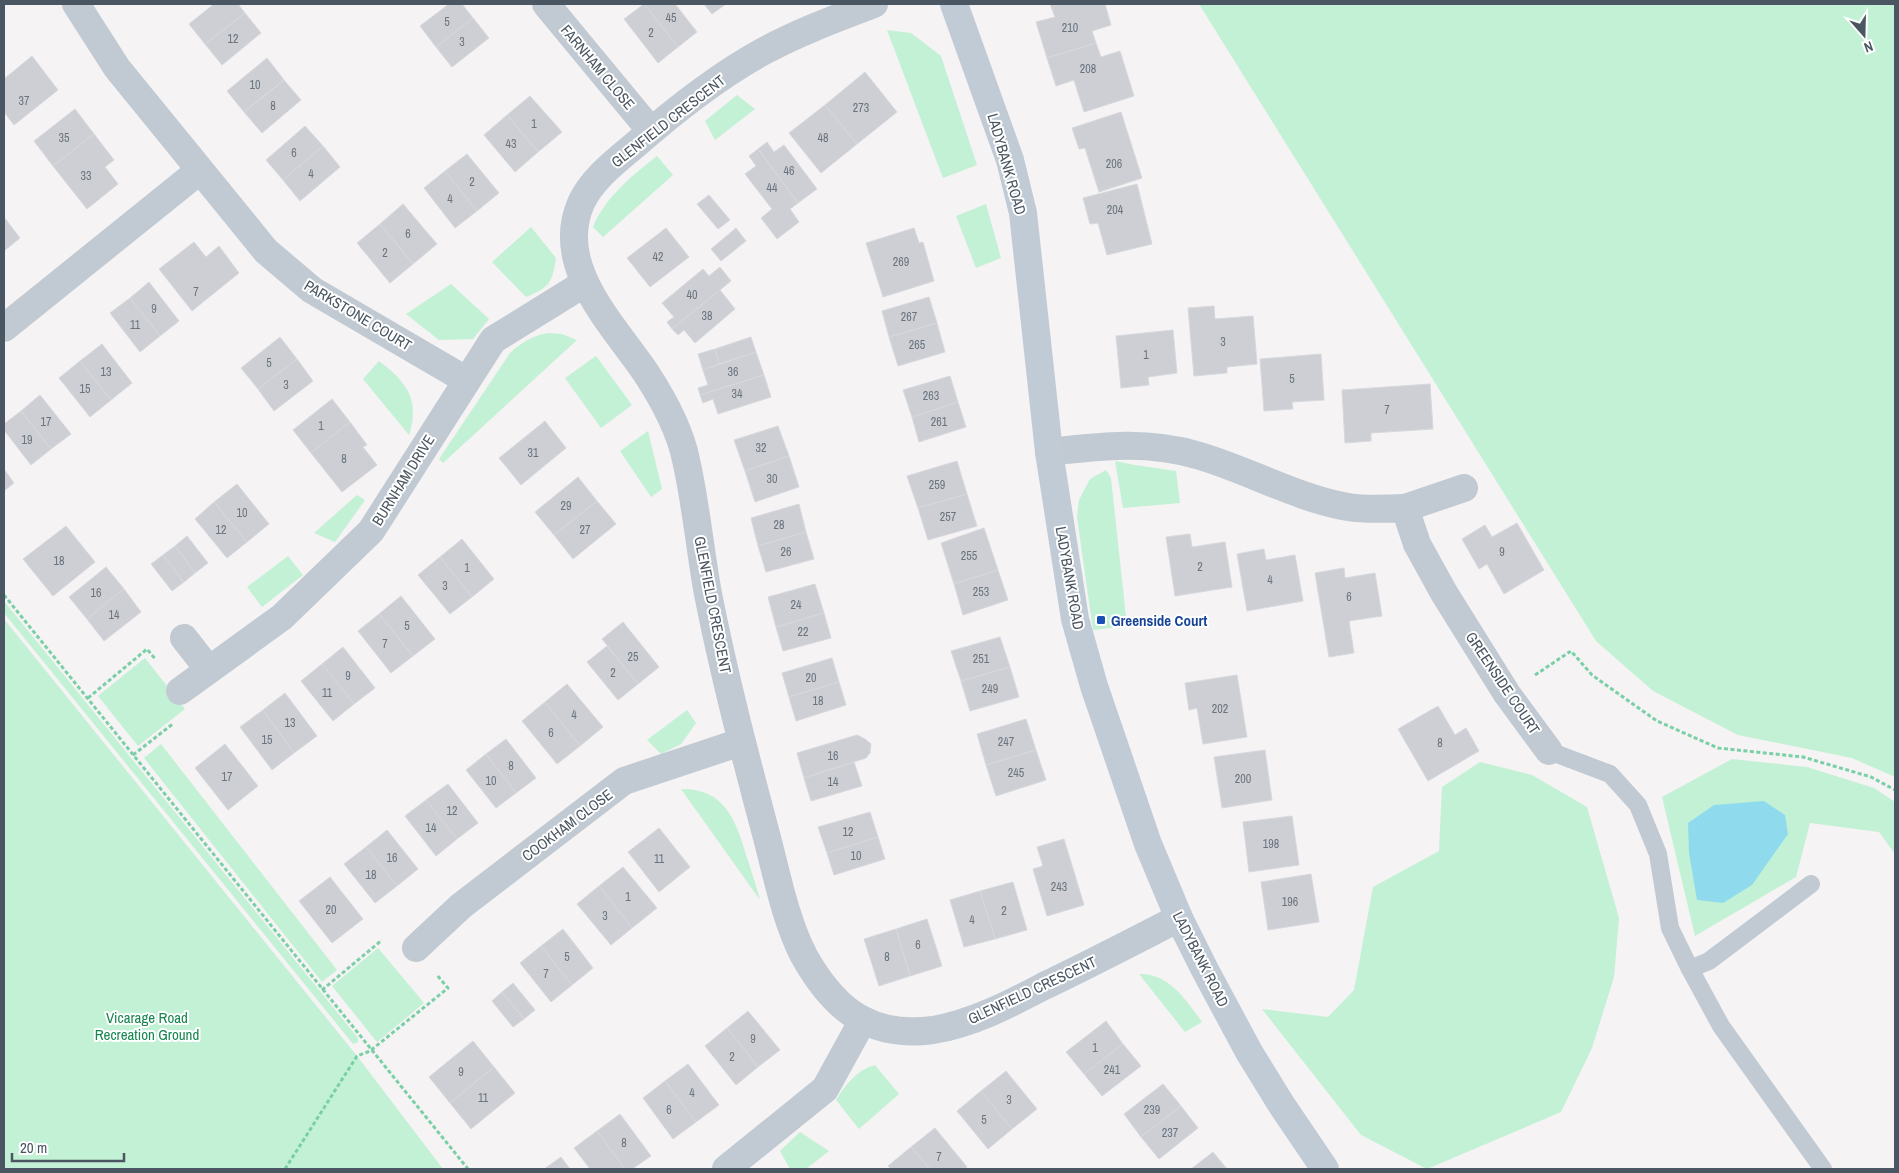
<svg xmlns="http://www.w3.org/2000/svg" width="1899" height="1173" viewBox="0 0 1899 1173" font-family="'Archivo Narrow',sans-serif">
  <rect width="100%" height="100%" fill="#f5f3f3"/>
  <!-- green -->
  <g fill="#c3f1d5">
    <polygon points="1199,4 1895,4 1895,777 1852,758 1738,735 1653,691 1596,641"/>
    <polygon points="887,30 911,33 941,56 977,165 943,178"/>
    <polygon points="737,95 755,109 715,140 705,121"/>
    <path d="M657 156 673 175 603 237 593 227C606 196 632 176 657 156Z"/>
    <polygon points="986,204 1001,258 976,268 956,216"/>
    <path d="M531 227 556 258C552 283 550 287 526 297L492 262Z"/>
    <polygon points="451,284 489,319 473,339 439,340 406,314"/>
    <path d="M548 333 562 334 577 340 443 463 439 459 510 353C522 342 532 336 548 333Z"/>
    <polygon points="596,356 632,405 601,428 565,378"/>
    <path d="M379 361C407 382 420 400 409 435L363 379Z"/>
    <polygon points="648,431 662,489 651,497 620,451"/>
    <polygon points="1115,461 1135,465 1176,471 1180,503 1123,508"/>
    <polygon points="1106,470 1111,478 1127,626 1093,630 1077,517 1079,500 1090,479"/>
    <polygon points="357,495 365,500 335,542 314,533"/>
    <polygon points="288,556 303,575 262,607 247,587"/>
    <polygon points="4,601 358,1038 358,1042 353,1044 4,613"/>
    <polygon points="4,619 357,1056 443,1169 4,1169"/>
    <polygon points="145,658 185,709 138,746 98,696"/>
    <polygon points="687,710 696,723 681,744 661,754 647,740"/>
    <polygon points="161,744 337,970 322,982 144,758"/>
    <polygon points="1732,759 1807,767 1874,788 1895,802 1895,854 1879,832 1810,823 1796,877 1695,936 1662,797"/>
    <polygon points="1480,762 1532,775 1587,807 1619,918 1614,977 1592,1048 1561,1112 1427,1169 1361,1135 1262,1009 1328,1017 1354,990 1373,887 1439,851 1442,787"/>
    <path d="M681 789C724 788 736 820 746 855 751 870 756 885 760 900Z"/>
    <polygon points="378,948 424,1003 377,1042 332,986"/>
    <path d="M1139 974C1169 973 1186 1000 1202 1022L1185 1032Z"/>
    <path d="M875 1065 899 1094 859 1129 836 1100C846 1084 857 1070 875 1065Z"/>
    <polygon points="800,1132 829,1151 806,1169 790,1169 780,1151"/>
  </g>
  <!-- water -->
  <polygon fill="#90daee" points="1764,801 1785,815 1788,834 1752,885 1723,903 1697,900 1689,853 1688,823 1714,805"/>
  <!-- building -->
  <g fill="#cdcfd5" stroke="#d7d9de">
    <polygon points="214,4 238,4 245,13 205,44 189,24"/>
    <polygon points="449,4 462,4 473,18 436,47 420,26"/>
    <polygon points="644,4 675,4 697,32 678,47"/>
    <polygon points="644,4 678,47 658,63 624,19"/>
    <polygon points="704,4 726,4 712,14"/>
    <polygon points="1050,4 1105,4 1111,25 1092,31 1096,43 1047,58 1036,22 1055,17"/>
    <polygon points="245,13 261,33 222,65 205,44"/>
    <polygon points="473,18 489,38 452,67 436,47"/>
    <polygon points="1096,43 1101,57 1120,51 1134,96 1084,112 1074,80 1056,86 1047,58"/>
    <polygon points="32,56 58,90 14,125 4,112 4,79"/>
    <polygon points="267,58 284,80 244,112 227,91"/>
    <polygon points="865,72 897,112 857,144 825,105"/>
    <polygon points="284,80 301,100 262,133 244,112"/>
    <polygon points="530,96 562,132 538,152 507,115"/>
    <polygon points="825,105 857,144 821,173 789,133"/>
    <polygon points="75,109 94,134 53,166 34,141"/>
    <polygon points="1121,112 1142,178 1099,192 1085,148 1079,149 1072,128"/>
    <polygon points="507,115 538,152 515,172 484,135"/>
    <polygon points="305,126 323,146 283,180 266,160"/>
    <polygon points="94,134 114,160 105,167 118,184 87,209 53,166"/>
    <polygon points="767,142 774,152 784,145 817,189 798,203 758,149"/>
    <polygon points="323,146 340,167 300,201 283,180"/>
    <polygon points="758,149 798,203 790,209 799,222 777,239 761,218 772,209 745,174 756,166 749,156"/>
    <polygon points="467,154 499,193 477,211 445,171"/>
    <polygon points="445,171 477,211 455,228 424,188"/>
    <polygon points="1137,184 1152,244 1107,255 1098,223 1090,224 1083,198"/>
    <polygon points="709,195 730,220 718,229 697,204"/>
    <polygon points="403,204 437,244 413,264 380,224"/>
    <polygon points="4,217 20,238 4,251"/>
    <polygon points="380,224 413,264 390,283 357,243"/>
    <polygon points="666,228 689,257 650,287 627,258"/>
    <polygon points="736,228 746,241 721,261 711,249"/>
    <polygon points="914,228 919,243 923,242 934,281 883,297 866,243"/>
    <polygon points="194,242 206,257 219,246 239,273 192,311 159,269"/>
    <polygon points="720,267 731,281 672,329 667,322 674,317 662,303 703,269 709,276"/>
    <polygon points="149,282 179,321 160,336 130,298"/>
    <polygon points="720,290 735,309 695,343 684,330 678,335 672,329"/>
    <polygon points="929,297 937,323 889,337 882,311"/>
    <polygon points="130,298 160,336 140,352 110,313"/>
    <polygon points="1214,306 1215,319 1253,316 1257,364 1227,367 1227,373 1194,376 1188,308"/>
    <polygon points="937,323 945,352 898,366 889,337"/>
    <polygon points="1173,330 1177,373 1148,377 1149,385 1121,388 1116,336"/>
    <polygon points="280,337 297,359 258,389 241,368"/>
    <polygon points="751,337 756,352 719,364 715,349"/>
    <polygon points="102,344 132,383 111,400 80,361"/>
    <polygon points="715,349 719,364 703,370 698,354"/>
    <polygon points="756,352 764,375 700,395 698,388 708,385 703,370"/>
    <polygon points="1321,354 1324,400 1292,402 1293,409 1264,411 1260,359"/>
    <polygon points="297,359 313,381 274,411 258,389"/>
    <polygon points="80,361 111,400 90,417 59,378"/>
    <polygon points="764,375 771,397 718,414 713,399 703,403 700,395"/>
    <polygon points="950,376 958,402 912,417 903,390"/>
    <polygon points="1430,384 1433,429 1371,433 1371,441 1345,443 1342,390"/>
    <polygon points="40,395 71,434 51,449 21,411"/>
    <polygon points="332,399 350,422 311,453 293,430"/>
    <polygon points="958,402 966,427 919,442 912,417"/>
    <polygon points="21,411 51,449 31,465 4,430 4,424"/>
    <polygon points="545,421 566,448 521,485 499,458"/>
    <polygon points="350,422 367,445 363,447 377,465 342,492 311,453"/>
    <polygon points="778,426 789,456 745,471 734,440"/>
    <polygon points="789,456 799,487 755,502 745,471"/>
    <polygon points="957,461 967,494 918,508 907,476"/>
    <polygon points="4,469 14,483 4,491"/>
    <polygon points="578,477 597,501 554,535 535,512"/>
    <polygon points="237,484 269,524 247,542 214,502"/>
    <polygon points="967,494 977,526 928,540 918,508"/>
    <polygon points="597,501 616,524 573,559 554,535"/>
    <polygon points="214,502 247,542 227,558 195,519"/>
    <polygon points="799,504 806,532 758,546 751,518"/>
    <polygon points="1517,523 1544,570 1504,594 1487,564 1479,569 1462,539 1485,525 1492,537"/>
    <polygon points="66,526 95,562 53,596 23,559"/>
    <polygon points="984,528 998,570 954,584 941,543"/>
    <polygon points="806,532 814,559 766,572 758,546"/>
    <polygon points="1190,534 1192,547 1225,542 1232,587 1175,596 1166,537"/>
    <polygon points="187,536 208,563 195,573 175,546"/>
    <polygon points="462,539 494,579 472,597 440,557"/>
    <polygon points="175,546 195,573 184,582 163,555"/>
    <polygon points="1264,549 1266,560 1295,555 1303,601 1247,611 1237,554"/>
    <polygon points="163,555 184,582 172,591 151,564"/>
    <polygon points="440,557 472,597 450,614 418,575"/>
    <polygon points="106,567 124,589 87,619 69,597"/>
    <polygon points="1344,568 1345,578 1375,573 1382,616 1349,621 1354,653 1329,657 1315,573"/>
    <polygon points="998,570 1008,600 963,615 954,584"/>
    <polygon points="815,584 824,613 776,627 768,597"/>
    <polygon points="124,589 141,612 104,641 87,619"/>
    <polygon points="401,596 435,639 413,656 379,614"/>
    <polygon points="824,613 831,638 783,651 776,627"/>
    <polygon points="379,614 413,656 391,673 358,631"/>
    <polygon points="623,622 659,667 638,684 602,639"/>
    <polygon points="1000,637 1010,667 961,681 951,651"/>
    <polygon points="607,646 638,684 618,700 587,662"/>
    <polygon points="343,647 375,688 354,704 322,664"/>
    <polygon points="832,658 839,682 789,697 782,673"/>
    <polygon points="322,664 354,704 333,721 301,681"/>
    <polygon points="1010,667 1019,697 970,711 961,681"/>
    <polygon points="1237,675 1247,737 1203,744 1197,708 1189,710 1185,683"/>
    <polygon points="839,682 846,705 796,721 789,697"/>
    <polygon points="567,684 603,727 580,746 545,702"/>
    <polygon points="285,693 317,736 294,753 263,710"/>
    <polygon points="545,702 580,746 557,764 522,721"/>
    <polygon points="1438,706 1455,735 1466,728 1479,751 1428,781 1398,729"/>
    <polygon points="263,710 294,753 272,770 240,727"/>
    <polygon points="1026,719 1036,750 986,765 977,734"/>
    <polygon points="857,735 865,739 871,744 870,753 866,758 804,778 797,753"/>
    <polygon points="506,739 536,778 516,793 486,754"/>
    <polygon points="225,744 258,786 228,810 195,768"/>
    <polygon points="1036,750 1046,780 996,796 986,765"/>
    <polygon points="1265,750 1272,800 1222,808 1214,757"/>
    <polygon points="486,754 516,793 496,808 466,770"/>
    <polygon points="854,762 862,786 811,801 804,778"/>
    <polygon points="448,784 478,823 457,839 426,800"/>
    <polygon points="426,800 457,839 436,856 405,816"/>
    <polygon points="870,812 878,837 827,853 818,827"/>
    <polygon points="1292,816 1299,865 1249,872 1243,822"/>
    <polygon points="659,828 690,867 659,892 628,852"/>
    <polygon points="387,830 418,869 397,886 366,847"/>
    <polygon points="878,837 885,859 834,875 827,853"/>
    <polygon points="1064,839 1084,905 1047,916 1033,869 1043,866 1037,847"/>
    <polygon points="366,847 397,886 375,903 344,864"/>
    <polygon points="623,867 657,908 632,928 599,886"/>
    <polygon points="1311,874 1319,922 1268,930 1261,882"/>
    <polygon points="330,877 363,919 332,943 299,901"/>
    <polygon points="1013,882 1027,930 995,939 980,891"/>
    <polygon points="599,886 632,928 611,945 577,904"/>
    <polygon points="980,891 995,939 964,947 950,900"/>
    <polygon points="927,919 942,966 910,976 896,929"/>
    <polygon points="563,929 593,968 572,985 541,946"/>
    <polygon points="896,929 910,976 879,986 864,939"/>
    <polygon points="541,946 572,985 551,1002 520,963"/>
    <polygon points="513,983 535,1010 524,1019 502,992"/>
    <polygon points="502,992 524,1019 513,1027 492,1001"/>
    <polygon points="748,1011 780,1050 758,1067 727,1028"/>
    <polygon points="1106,1021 1123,1044 1084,1074 1066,1052"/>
    <polygon points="727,1028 758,1067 736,1085 705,1046"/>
    <polygon points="473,1041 494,1067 450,1103 429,1077"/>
    <polygon points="1123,1044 1141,1066 1102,1096 1084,1074"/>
    <polygon points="688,1064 719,1105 696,1122 665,1081"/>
    <polygon points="494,1067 515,1093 471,1129 450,1103"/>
    <polygon points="1006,1071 1037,1109 1012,1129 981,1091"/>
    <polygon points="665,1081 696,1122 673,1139 643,1098"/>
    <polygon points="1163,1084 1181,1106 1141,1137 1124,1114"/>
    <polygon points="981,1091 1012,1129 988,1149 957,1111"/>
    <polygon points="1181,1106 1198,1128 1159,1159 1141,1137"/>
    <polygon points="620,1114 651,1156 632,1169 625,1169 597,1131"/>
    <polygon points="935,1128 967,1167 964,1169 930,1169 911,1147"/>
    <polygon points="597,1131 625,1169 590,1169 574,1148"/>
    <polygon points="911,1147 930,1169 891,1169 888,1166"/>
    <polygon points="1213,1152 1227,1169 1191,1169"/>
    <polygon points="561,1157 570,1169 544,1169"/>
  </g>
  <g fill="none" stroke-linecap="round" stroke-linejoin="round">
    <!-- path -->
    <g stroke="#7ad0a6" stroke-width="3" stroke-dasharray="4 2.5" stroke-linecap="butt">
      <polyline points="4,595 468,1169"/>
      <polyline points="1535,675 1571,651 1592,675 1657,721 1718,748 1803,757 1871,777 1895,790"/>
      <polyline points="88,698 147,649 156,660"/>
      <polyline points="133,755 174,723"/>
      <polyline points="322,990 382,940"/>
      <polyline points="285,1169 357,1056 370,1051 448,988 436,974"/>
    </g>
    <!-- lane -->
    <g stroke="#c1cad2" stroke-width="18">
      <polyline points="1549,751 1610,774 1638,805 1658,854 1670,928 1690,969 1721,1026 1823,1169"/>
      <polyline points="1690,969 1709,961 1811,884"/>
    </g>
    <!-- street -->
    <g stroke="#c1cad2" stroke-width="28">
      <polyline points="76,4 117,68 266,251 312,290 466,380"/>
      <polyline points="546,4 651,131"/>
      <path d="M874 4C837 18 799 32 764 51 718 76 675 110 635 145 616 161 592 179 581 203 553 267 614 325 646 373 663 399 680 430 686 460 696 504 700 550 708 594 724 675 745 755 766 834 777 875 785 919 804 956 818 981 837 1007 863 1020 884 1031 910 1033 933 1030 971 1024 1010 1004 1044 986 1090 964 1134 941 1179 918"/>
      <polyline points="4,328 199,171"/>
      <path d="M1049 452C1100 446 1149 440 1200 456 1250 471 1297 498 1348 507 1367 510 1387 509 1405 508L1417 544 1444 593 1507 694 1549 751"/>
      <polyline points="1405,508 1464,488"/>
      <polyline points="184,638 209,670"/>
      <polyline points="180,691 282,617 371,531 493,340 585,283"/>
      <polyline points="416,948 461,906 624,781 741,742"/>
      <polyline points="726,1169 825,1089 863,1020"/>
    </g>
    <!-- secondary -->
    <polyline stroke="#c1cbd6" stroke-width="28" points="954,4 1010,160 1023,213 1049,452 1075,619 1094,686 1148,844 1179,918 1205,970 1249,1052 1281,1104 1325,1169"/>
  </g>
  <!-- markers -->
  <rect fill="#1a4fb4" stroke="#fff" stroke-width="2" x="1096" y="615" width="10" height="10" rx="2.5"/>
  <g text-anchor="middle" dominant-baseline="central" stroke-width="4" stroke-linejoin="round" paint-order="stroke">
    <!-- number labels -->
    <g font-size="12" fill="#6b747e">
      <text x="671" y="18">45</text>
      <text x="447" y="22">5</text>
      <text x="1070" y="28">210</text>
      <text x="651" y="33">2</text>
      <text x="233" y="39">12</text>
      <text x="462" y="42">3</text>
      <text x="1088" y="69">208</text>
      <text x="255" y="85">10</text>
      <text x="24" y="101">37</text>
      <text x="273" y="106">8</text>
      <text x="861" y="108">273</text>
      <text x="534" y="124">1</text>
      <text x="64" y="138">35</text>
      <text x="823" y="138">48</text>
      <text x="511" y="144">43</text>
      <text x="294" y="153">6</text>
      <text x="1114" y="164">206</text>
      <text x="789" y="171">46</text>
      <text x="311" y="174">4</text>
      <text x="86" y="176">33</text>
      <text x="472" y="182">2</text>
      <text x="772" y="188">44</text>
      <text x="450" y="199">4</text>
      <text x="1115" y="210">204</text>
      <text x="408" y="234">6</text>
      <text x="385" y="253">2</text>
      <text x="658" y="257">42</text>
      <text x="901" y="262">269</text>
      <text x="196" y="292">7</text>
      <text x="692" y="295">40</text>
      <text x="154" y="309">9</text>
      <text x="707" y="316">38</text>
      <text x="909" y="317">267</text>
      <text x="135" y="325">11</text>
      <text x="1223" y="342">3</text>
      <text x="917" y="345">265</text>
      <text x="1146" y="355">1</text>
      <text x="269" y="363">5</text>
      <text x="106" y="372">13</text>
      <text x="733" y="372">36</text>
      <text x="1292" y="379">5</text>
      <text x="286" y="385">3</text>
      <text x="85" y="389">15</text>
      <text x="737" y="394">34</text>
      <text x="931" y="396">263</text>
      <text x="1387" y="410">7</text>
      <text x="46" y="422">17</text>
      <text x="939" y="422">261</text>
      <text x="321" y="426">1</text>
      <text x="27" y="440">19</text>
      <text x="761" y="448">32</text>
      <text x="533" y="453">31</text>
      <text x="344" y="459">8</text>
      <text x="772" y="479">30</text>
      <text x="937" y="485">259</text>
      <text x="566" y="506">29</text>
      <text x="242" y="513">10</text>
      <text x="948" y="517">257</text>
      <text x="779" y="525">28</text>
      <text x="221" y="530">12</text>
      <text x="585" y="530">27</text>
      <text x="786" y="552">26</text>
      <text x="1502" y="552">9</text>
      <text x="969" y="556">255</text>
      <text x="59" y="561">18</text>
      <text x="1200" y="567">2</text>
      <text x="467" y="568">1</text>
      <text x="1270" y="580">4</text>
      <text x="445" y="586">3</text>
      <text x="981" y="592">253</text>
      <text x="96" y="593">16</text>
      <text x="1349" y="597">6</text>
      <text x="796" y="605">24</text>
      <text x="114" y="615">14</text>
      <text x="407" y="626">5</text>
      <text x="803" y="632">22</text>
      <text x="385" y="644">7</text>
      <text x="633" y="657">25</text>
      <text x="981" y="659">251</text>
      <text x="613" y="673">2</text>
      <text x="348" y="676">9</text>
      <text x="811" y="678">20</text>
      <text x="990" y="689">249</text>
      <text x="327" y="693">11</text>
      <text x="818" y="701">18</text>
      <text x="1220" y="709">202</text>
      <text x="574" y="715">4</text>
      <text x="290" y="723">13</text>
      <text x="551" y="733">6</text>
      <text x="267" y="740">15</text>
      <text x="1006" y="742">247</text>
      <text x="1440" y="743">8</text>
      <text x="833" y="756">16</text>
      <text x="511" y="766">8</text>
      <text x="1016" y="773">245</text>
      <text x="227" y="777">17</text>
      <text x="1243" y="779">200</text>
      <text x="491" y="781">10</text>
      <text x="833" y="782">14</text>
      <text x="452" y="811">12</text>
      <text x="431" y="828">14</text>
      <text x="848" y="832">12</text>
      <text x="1271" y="844">198</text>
      <text x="856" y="856">10</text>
      <text x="392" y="858">16</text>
      <text x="659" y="859">11</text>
      <text x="371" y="875">18</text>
      <text x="1059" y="887">243</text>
      <text x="628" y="897">1</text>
      <text x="1290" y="902">196</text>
      <text x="331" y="910">20</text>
      <text x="1004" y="911">2</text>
      <text x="605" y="916">3</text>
      <text x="972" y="920">4</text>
      <text x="918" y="945">6</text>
      <text x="567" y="957">5</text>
      <text x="887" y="957">8</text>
      <text x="546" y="974">7</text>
      <text x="753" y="1039">9</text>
      <text x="1095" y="1048">1</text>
      <text x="732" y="1057">2</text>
      <text x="1112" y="1070">241</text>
      <text x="461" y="1072">9</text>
      <text x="692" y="1093">4</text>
      <text x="483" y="1098">11</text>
      <text x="1009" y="1100">3</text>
      <text x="669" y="1110">6</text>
      <text x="1152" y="1110">239</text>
      <text x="984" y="1120">5</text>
      <text x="1170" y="1133">237</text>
      <text x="624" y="1143">8</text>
      <text x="939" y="1157">7</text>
    </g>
    <!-- street labels -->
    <g font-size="15" fill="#4a5661" stroke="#fff">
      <text transform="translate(598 67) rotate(50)">FARNHAM CLOSE</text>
      <text transform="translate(668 121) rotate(-38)">GLENFIELD CRESCENT</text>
      <text transform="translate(1007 164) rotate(74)">LADYBANK ROAD</text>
      <text transform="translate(358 315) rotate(31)">PARKSTONE COURT</text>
      <text transform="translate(403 480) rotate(-58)">BURNHAM DRIVE</text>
      <text transform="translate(1070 578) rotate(80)">LADYBANK ROAD</text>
      <text transform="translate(713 605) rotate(79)">GLENFIELD CRESCENT</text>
      <text transform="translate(1503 683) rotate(56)">GREENSIDE COURT</text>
      <text transform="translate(567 825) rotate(-37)">COOKHAM CLOSE</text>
      <text transform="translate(1201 959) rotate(63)">LADYBANK ROAD</text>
      <text transform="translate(1032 990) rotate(-25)">GLENFIELD CRESCENT</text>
    </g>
    <!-- transit labels -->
    <g font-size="15" font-weight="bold" fill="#164399" stroke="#fff" text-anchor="start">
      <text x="1111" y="620">Greenside Court</text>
    </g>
    <!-- park labels -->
    <g font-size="15" fill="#17864f" stroke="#fff">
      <text x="147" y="1017">Vicarage Road<tspan x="147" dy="17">Recreation Ground</tspan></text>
    </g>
  </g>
  <!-- border -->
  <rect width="1899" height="1173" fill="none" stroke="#4a5661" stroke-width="10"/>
  <!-- north arrow -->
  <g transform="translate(1864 35) rotate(160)" stroke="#ffffff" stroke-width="4" paint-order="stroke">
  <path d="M0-4L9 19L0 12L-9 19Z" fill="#4a5661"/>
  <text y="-8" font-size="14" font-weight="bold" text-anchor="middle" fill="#4a5661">N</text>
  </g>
  <!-- scale -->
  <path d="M12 1153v8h112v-8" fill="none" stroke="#4a5661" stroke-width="2.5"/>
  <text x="20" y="1153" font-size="15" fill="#4a5661" stroke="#ffffff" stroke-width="4" paint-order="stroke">20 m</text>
</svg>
